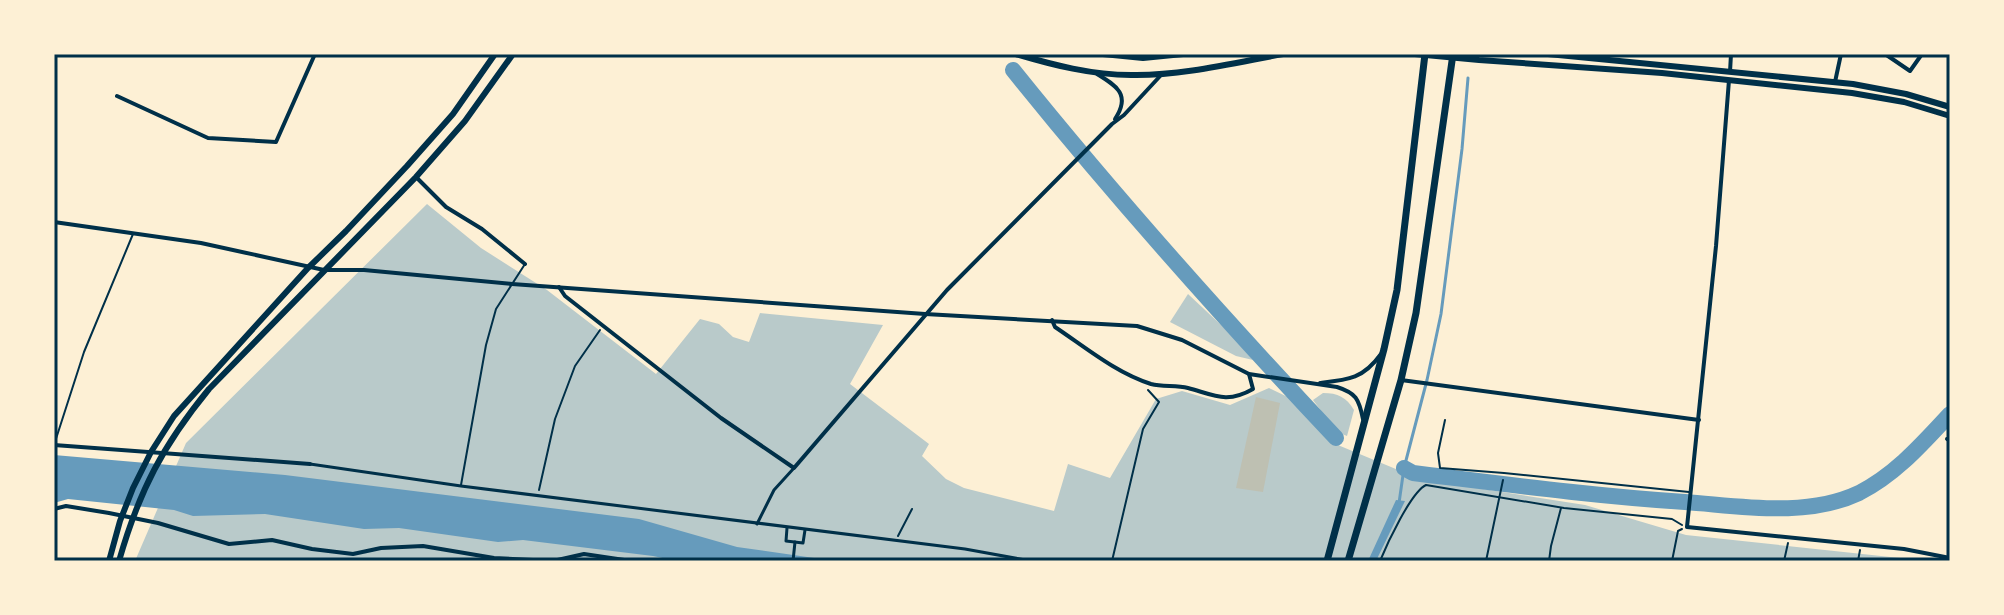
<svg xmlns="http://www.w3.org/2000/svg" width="2004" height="615" viewBox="0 0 2004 615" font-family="Barlow,sans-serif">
  <rect width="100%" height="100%" fill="#fdf0d5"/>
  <!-- green -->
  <g fill="#b9caca">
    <polygon points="427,204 481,248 547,290 656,374 700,319 719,324 733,337 749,342 760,313 883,325 850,384 929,444 922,456 946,479 964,488 1054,511 1068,464 1110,478 1156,399 1182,391 1230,405 1269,388 1294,400 1333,443 1420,479 1585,505 1686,535 1928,561 135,561 186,443"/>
    <polygon points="1188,294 1237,340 1253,360 1236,356 1170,322"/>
    <path d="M1323 393C1338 393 1346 397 1354 410L1347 436 1337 432 1313 400Z"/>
  </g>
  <!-- water -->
  <g fill="#669bbc">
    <polygon points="54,455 285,475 639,519 737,547 821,559 852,561 677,561 653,556 523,540 498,542 399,528 364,529 265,514 193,516 174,510 68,499 54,503"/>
    <polygon points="1396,500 1405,501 1376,561 1368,561"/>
  </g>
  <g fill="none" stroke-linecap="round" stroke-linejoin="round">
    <!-- stream -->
    <polyline stroke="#669bbc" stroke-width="3" points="1399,503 1404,468 1427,380 1441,314 1462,149 1468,78"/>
    <!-- river -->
    <g stroke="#669bbc" stroke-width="16">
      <path d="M1013 70C1115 197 1224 319 1336 438"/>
      <path d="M1404 468 1413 473C1504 484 1594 496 1685 502 1741 506 1806 518 1859 493 1896 474 1922 444 1950 414"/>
    </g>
  </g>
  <!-- building -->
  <polygon fill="#bec0b2" points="1256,397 1280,403 1263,492 1236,488"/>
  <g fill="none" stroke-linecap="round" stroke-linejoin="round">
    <!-- path -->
    <g stroke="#003049" stroke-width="2">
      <polyline points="539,490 555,419 575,366 600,330"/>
      <polyline points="898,536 912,509"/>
      <polyline points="1112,561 1143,429 1159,402 1148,390"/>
      <path d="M1380 561C1387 544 1411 492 1426 485L1564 508 1672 519 1682 525"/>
      <polyline points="1486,561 1503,480"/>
      <polyline points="1549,561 1551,546 1561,508"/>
      <polyline points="1672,561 1678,531 1682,529"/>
      <polyline points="1784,561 1788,543"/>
      <polyline points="1858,561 1860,550"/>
    </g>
    <!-- service -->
    <g stroke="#003049" stroke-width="2">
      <polyline points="1445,420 1438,453 1440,468 1504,473 1689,492"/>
      <polyline points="54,445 84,352 133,234"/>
      <polyline points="461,485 486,345 496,309 525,264"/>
    </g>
    <!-- pedestrian -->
    <g stroke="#003049" stroke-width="3">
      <polyline points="310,464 461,486 965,549 1031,561"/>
      <polyline points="757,524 774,490 794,468"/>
      <polyline points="787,528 786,541 803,543 805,530"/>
      <polyline points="793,561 795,542"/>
    </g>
    <!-- minor -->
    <g stroke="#003049" stroke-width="4">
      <polyline points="1885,54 1910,71 1922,54"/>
      <polyline points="1730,72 1731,54"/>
      <path d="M1097 74C1117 86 1131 95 1115 119"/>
      <polyline points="1729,80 1716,246 1687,527 1904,549 1950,558"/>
      <polyline points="1835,82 1841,54"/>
      <polyline points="117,96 208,138 276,142 315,54"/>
      <polyline points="416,177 446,207 482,229 525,264"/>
      <path d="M54 222 201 243 324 270H364L512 284 925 314 1137 326 1182 340 1249 374 1337 387C1356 393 1359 399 1363 419"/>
      <polyline points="559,287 565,296 721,418 794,468 947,290 1112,124 1124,115 1162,74"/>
      <path d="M1052 320 1055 327C1085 347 1116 373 1151 384 1163 387 1176 385 1188 388 1214 395 1227 404 1253 389L1249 374"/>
      <polyline points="1401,380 1699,420"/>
      <path d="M1320 383C1348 380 1363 379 1381 354"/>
      <polyline points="1947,439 1950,440"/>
      <polyline points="54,445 310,464"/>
      <polyline points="54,509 66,506 109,513 158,523 229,544 272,540 312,549 353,554 381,548 423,546 494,558 553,561 584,554 631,561"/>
    </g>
    <!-- secondary -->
    <g stroke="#003049" stroke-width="6">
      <path d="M1016 54C1053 65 1092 75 1131 75 1181 76 1234 63 1283 54"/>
      <polyline points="1103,54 1143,58 1183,54"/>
      <polyline points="1415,54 1479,60 1662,73 1852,93 1904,102 1950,116"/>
      <polyline points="1548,54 1853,84 1906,94 1950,107"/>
      <polyline points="109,561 120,521 133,488 151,452 174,416 308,268 346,231 407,166 453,114 495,54"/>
      <path d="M119 561C139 491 163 445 209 389L416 177 465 121 513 54"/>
    </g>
    <!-- primary -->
    <g stroke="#003049" stroke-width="7">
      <polyline points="1327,561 1384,349 1397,290 1425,54"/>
      <polyline points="1348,561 1401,380 1416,313 1453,54"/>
    </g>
  </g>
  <!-- border -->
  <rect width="2004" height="615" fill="none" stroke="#fdf0d5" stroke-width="112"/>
  <rect x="56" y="56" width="1892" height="503" fill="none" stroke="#003049" stroke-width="3"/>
</svg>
